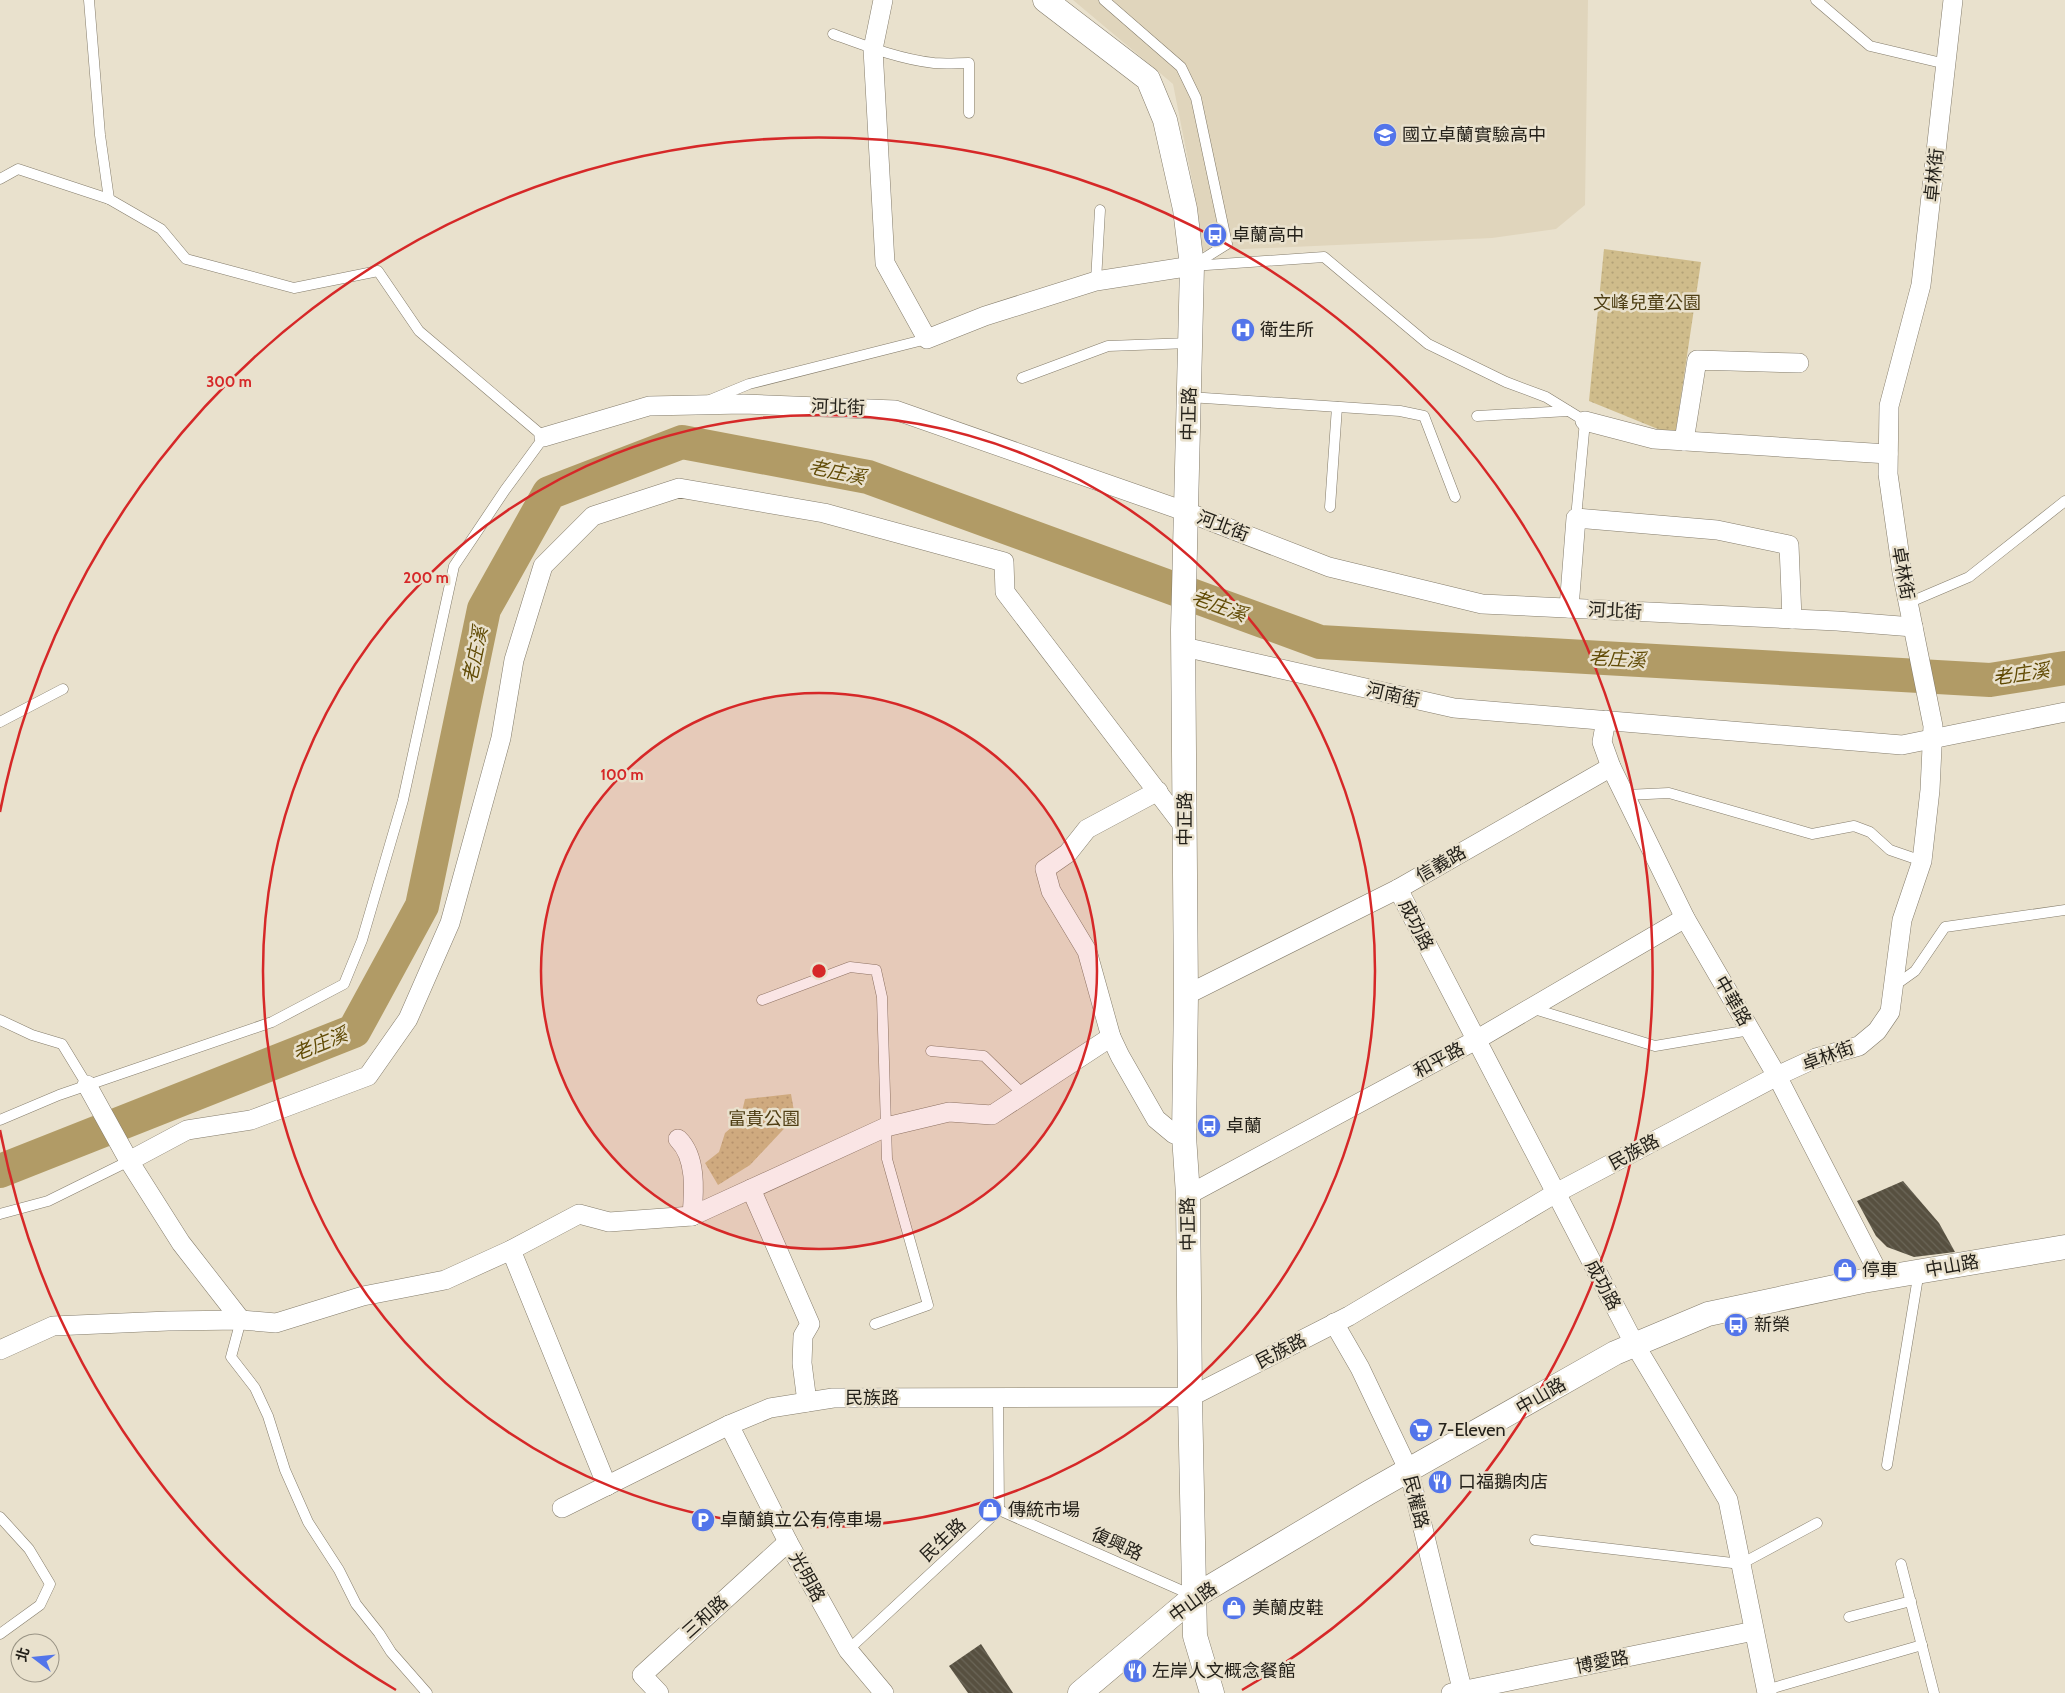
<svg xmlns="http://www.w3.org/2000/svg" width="2065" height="1693" viewBox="0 0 2065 1693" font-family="Cabin,'Noto Sans TC',sans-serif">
  <defs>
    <pattern id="green-dots" width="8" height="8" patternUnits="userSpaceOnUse" patternTransform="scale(1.25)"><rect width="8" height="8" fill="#cfbc8b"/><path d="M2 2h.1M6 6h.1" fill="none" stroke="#b2a177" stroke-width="1.8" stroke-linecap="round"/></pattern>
    <pattern id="building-back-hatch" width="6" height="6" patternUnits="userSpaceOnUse" patternTransform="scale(1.25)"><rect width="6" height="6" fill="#575040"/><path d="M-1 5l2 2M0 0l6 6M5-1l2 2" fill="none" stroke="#6b6658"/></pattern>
  </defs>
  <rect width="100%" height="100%" fill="#e9e1cd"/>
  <!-- built -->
  <polygon fill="#e0d5bc" points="1073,0 1588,0 1585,205 1556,229 1492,238 1200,251 1193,185 1173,84"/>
  <!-- green -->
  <g fill="url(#green-dots)">
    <polygon points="1604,249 1701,262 1675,436 1589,401"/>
    <polygon points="791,1094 795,1117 750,1165 718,1185 705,1163 719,1152 725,1133 740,1120 745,1099"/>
  </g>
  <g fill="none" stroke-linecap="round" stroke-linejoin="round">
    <!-- river -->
    <polyline stroke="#b19b66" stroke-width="34" points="0,1171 354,1031 422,906 484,609 549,493 682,442 868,477 1320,642 1990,680 2065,668"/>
  </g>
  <!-- building -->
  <g fill="url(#building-back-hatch)">
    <polygon points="1903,1181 1939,1223 1955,1252 1914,1257 1887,1247 1876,1236 1857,1201"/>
    <polygon points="981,1644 1013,1693 968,1693 949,1666"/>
  </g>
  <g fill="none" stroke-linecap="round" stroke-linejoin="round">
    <!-- service casing -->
    <g stroke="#847c6b" stroke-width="11">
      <g id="service">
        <polyline points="89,0 100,135 109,199"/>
        <polyline points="1104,0 1181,67 1196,98 1227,244 1192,266"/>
        <polyline points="1816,0 1870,46 1946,64"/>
        <path d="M833 34C866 46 899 59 934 63 946 64 958 63 969 63V113"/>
        <polyline points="0,179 18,169 109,199 161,229 186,259 294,288 378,271 419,331 544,437 505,490 454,566 403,800 362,940 344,984 272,1022 59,1095 0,1120"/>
        <polyline points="1192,266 1324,257 1428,344 1506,382 1546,397 1585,421 1576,518"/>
        <polyline points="1096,281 1100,210"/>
        <polyline points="1022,378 1108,346 1190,343"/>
        <polyline points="1189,397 1400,411 1424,416 1455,497"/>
        <polyline points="710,400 749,384 927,339"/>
        <polyline points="1477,416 1568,411"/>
        <polyline points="1330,507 1337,407"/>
        <polyline points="1908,603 1969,577 2065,501"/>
        <polyline points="0,722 63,689"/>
        <polyline points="1626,795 1669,793 1812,834 1854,826 1870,832 1890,850 1922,861"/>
        <polyline points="1894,986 1915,971 1945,927 2065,910"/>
        <polyline points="762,1000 850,967 876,970 882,997 887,1159 928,1305 875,1324"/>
        <polyline points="1531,1008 1655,1046 1750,1030"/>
        <polyline points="0,1020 32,1035 62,1044 87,1085"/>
        <polyline points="931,1051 984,1056 1024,1095"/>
        <polyline points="0,1214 48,1201 129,1161"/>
        <polyline points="241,1320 231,1357 255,1388 268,1416 285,1470 308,1522 339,1570 356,1604 379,1633 391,1652 427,1693"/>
        <polyline points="1887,1465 1919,1271"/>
        <polyline points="999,1510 1194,1596"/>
        <polyline points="0,1517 29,1549 50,1584 40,1605 0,1634"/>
        <polyline points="1535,1540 1741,1564 1817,1523"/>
        <polyline points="1901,1564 1934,1693"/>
        <polyline points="1849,1617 1911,1601"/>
        <polyline points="848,1650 999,1510 998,1397"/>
        <polyline points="1766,1690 1922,1645"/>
      </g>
    </g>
    <!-- minor casing -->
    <g stroke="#847c6b" stroke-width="20">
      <g id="minor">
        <polyline points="883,0 873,49 885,263 927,339 985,316 1096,281 1192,266"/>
        <polyline points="1585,421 1654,439 1888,454"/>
        <polyline points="544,437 649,406 743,404 895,410 1187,512 1329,567 1482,604 1837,621 1913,627"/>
        <polyline points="1684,441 1697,360 1799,363"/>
        <polyline points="1569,608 1576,518 1717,530 1789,545 1792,619"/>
        <polyline points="1184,647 1454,708 1902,745 2065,712"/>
        <polyline points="1606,720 1602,742 1611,767 1685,918 1777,1076 1881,1278"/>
        <polyline points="1158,791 1087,829 1068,853 1045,869 1051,891 1087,951 1111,1037 1120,1056 1156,1119 1174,1134 1184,1136"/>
        <polyline points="1398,889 1635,1345 1728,1500 1767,1693"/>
        <polyline points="1186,995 1398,889 1611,767"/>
        <polyline points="87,1085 129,1161 181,1243 241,1320"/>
        <path d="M678 1139C697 1157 694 1192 692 1216"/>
        <polyline points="129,1161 187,1130 251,1120 368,1076 408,1019 450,923 501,738 514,660 543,566 593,516 679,488 824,513 1004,562 1005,592 1185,828"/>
        <polyline points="751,1189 810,1324 803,1336 802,1363 807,1402"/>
        <polyline points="1188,1195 1476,1040 1685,918"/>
        <polyline points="511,1250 607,1486"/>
        <polyline points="1334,1323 1360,1368 1409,1471 1463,1693"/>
        <polyline points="0,1350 53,1326 168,1321 241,1320 276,1323 363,1296 445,1280 511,1250 579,1214 609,1222 692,1216 886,1127 949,1112 992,1115 1111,1037"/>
        <polyline points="729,1425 788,1542 848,1650 884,1693"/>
        <polyline points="562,1508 729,1425 770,1408 833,1398 1190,1397 1349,1316 1556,1193 1777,1076 1816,1058 1859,1046 1877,1031 1890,1012 1902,920 1922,861 1930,790 1933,726 1902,572 1888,474 1889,406 1921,285 1953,0"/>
        <polyline points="659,1693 642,1675 788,1542"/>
        <polyline points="1451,1693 1754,1631"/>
      </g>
    </g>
    <!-- tertiary casing -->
    <g stroke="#847c6b" stroke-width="25">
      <g id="tertiary">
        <polyline points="1045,0 1148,79 1165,120 1185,209 1192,266 1183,630 1186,995 1184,1136 1188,1195 1190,1397 1195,1636 1212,1693"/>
        <polyline points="1080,1693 1195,1596 1368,1493 1615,1353 1708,1314 1863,1281 2065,1247"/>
      </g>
    </g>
    <!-- service -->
    <use href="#service" stroke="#fff" stroke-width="10"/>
    <!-- minor -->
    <use href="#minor" stroke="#fff" stroke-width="19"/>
    <!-- tertiary -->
    <use href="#tertiary" stroke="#fff" stroke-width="24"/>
  </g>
  <!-- distance rings -->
  <circle cx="819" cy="971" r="278" fill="#d62828" fill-opacity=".12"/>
  <g fill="none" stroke="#d62828" stroke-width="2.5">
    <circle cx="819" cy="971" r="278"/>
    <circle cx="819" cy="971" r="556"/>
    <path d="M396 1690A834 834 0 0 1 0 1130M0 812A834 834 0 1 1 1242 1690"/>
  </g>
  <!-- icons -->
  <defs>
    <g id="school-disc" transform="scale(1.25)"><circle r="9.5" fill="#5375ea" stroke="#e9e1cd"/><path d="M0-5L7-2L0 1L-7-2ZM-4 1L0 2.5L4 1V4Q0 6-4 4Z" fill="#fff"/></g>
    <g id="bus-disc" transform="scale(1.25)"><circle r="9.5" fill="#5375ea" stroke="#e9e1cd"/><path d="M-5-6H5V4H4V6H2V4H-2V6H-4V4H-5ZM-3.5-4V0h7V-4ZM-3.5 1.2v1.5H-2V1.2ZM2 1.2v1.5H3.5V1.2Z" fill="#fff"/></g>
    <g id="hospital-disc" transform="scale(1.25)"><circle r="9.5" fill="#5375ea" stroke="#e9e1cd"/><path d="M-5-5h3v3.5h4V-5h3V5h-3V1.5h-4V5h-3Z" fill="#fff"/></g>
    <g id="shop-disc" transform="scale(1.25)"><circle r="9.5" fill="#5375ea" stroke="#e9e1cd"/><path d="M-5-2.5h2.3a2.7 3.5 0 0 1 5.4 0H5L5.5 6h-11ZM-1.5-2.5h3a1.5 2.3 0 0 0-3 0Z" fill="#fff"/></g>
    <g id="supermarket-disc" transform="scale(1.25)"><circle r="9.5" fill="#5375ea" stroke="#e9e1cd"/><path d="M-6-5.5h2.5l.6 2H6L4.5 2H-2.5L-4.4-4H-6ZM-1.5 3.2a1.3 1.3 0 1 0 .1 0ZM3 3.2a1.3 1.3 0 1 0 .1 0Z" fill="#fff"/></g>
    <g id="restaurant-disc" transform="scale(1.25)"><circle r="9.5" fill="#5375ea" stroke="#e9e1cd"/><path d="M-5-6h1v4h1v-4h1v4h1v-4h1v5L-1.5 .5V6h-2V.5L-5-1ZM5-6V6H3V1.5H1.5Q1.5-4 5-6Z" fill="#fff"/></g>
    <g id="parking-disc" transform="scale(1.25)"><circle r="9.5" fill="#5375ea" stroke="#e9e1cd"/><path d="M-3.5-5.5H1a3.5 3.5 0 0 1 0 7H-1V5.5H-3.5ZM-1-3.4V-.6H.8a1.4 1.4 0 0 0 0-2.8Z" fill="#fff"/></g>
  </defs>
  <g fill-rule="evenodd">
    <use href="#school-disc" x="1385" y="135"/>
    <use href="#bus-disc" x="1215" y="235"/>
    <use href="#hospital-disc" x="1243" y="330"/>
    <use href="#bus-disc" x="1209" y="1126"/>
    <use href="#shop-disc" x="1845" y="1270"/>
    <use href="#bus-disc" x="1736" y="1325"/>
    <use href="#supermarket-disc" x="1421" y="1430"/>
    <use href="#restaurant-disc" x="1440" y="1482"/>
    <use href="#shop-disc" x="990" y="1510"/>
    <use href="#parking-disc" x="703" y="1520"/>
    <use href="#shop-disc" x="1234" y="1608"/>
    <use href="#restaurant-disc" x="1135" y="1671"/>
  </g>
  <g text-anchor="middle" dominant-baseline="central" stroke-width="5" stroke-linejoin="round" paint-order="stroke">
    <!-- poi labels -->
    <g font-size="18" fill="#24211a" stroke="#e9e1cd" text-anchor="start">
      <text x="1402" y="135">國立卓蘭實驗高中</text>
      <text x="1232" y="235">卓蘭高中</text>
      <text x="1260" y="330">衛生所</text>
      <text x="1226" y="1126">卓蘭</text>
      <text x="1862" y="1270">停車</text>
      <text x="1754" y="1325">新榮</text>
      <text x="1438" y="1430">7-Eleven</text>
      <text x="1458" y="1482">口福鵝肉店</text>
      <text x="1008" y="1510">傳統市場</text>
      <text x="720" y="1520">卓蘭鎮立公有停車場</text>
      <text x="1252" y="1608">美蘭皮鞋</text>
      <text x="1152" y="1671">左岸人文概念餐館</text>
    </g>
    <!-- street labels -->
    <g font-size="18" fill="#24211a" stroke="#e9e1cd">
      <text transform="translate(1934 175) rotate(-84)">卓林街</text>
      <text transform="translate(838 407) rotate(2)">河北街</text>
      <text transform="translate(1189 414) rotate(-89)">中正路</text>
      <text transform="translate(1223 526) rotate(21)">河北街</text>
      <text transform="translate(1903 573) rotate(80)">卓林街</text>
      <text transform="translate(1615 611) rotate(3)">河北街</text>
      <text transform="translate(1393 695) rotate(13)">河南街</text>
      <text transform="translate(1185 819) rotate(-90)">中正路</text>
      <text transform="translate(1441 864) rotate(-30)">信義路</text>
      <text transform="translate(1416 925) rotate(63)">成功路</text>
      <text transform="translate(1733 1001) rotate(60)">中華路</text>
      <text transform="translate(1828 1056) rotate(-20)">卓林街</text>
      <text transform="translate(1439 1060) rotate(-28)">和平路</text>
      <text transform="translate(1634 1152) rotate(-28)">民族路</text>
      <text transform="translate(1188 1224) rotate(-91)">中正路</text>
      <text transform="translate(1952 1266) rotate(-10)">中山路</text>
      <text transform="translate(1603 1285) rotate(62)">成功路</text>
      <text transform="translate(1281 1351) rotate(-27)">民族路</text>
      <text transform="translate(1541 1396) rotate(-30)">中山路</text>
      <text x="872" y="1398">民族路</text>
      <text transform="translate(1416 1502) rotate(76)">民權路</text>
      <text transform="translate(943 1540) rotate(-43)">民生路</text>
      <text transform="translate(1117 1544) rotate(24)">復興路</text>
      <text transform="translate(807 1577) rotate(61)">光明路</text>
      <text transform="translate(1193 1602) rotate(-36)">中山路</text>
      <text transform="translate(705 1617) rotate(-42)">三和路</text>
      <text transform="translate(1602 1662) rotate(-11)">博愛路</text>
    </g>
    <!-- park labels -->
    <g font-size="18" fill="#4f3f14" stroke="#e9e1cd">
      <text x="1647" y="303">文峰兒童公園</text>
      <text x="764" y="1119">富貴公園</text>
    </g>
    <!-- water labels -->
    <g font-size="19" font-style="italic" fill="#614b05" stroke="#e9e1cd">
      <text transform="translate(837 472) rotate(12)">老庄溪</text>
      <text transform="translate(1219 606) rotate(20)">老庄溪</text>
      <text transform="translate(475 655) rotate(-78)">老庄溪</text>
      <text transform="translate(1617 659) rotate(3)">老庄溪</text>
      <text transform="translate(2021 674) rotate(-8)">老庄溪</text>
      <text transform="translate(320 1044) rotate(-22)">老庄溪</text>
    </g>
  </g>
  <circle cx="819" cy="971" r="8" fill="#d62828" stroke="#e9e1cd" stroke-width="2.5"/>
  <g font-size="15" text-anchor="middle" font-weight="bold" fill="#d62828" stroke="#e9e1cd" stroke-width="5" stroke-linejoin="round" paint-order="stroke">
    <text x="229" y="387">300 m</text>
    <text x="426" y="583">200 m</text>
    <text x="622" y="780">100 m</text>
  </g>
  <!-- north arrow -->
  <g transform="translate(35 1658) rotate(286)"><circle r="24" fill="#e9e1cd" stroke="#9a9485"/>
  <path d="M0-4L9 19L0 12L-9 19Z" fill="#5375ea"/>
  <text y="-8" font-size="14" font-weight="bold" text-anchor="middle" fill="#24211a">北</text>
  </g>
</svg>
